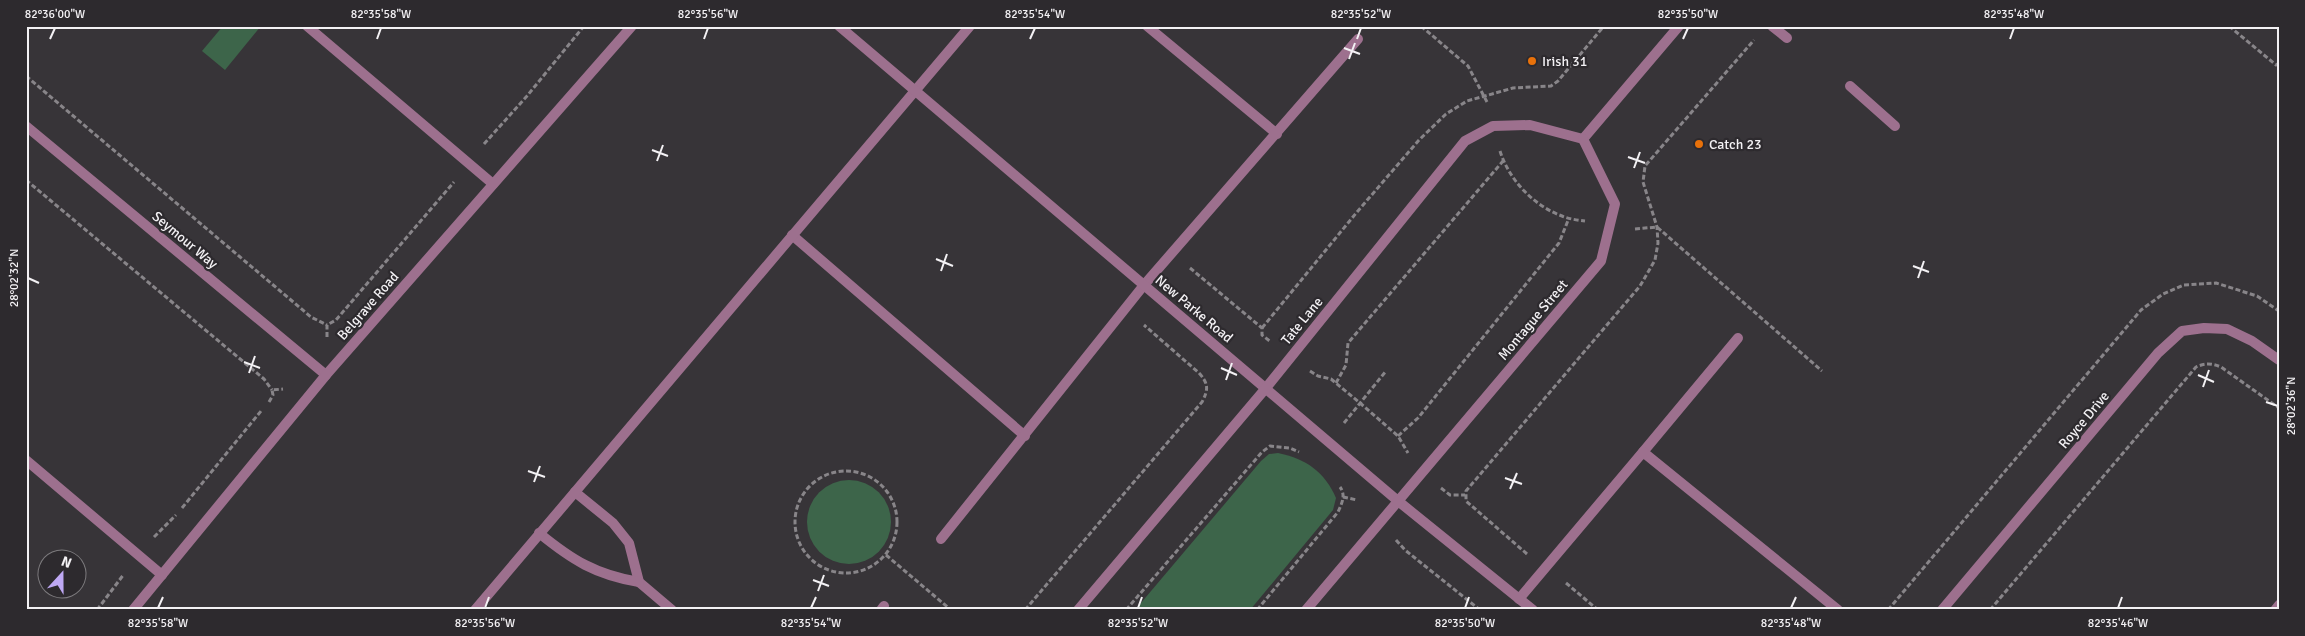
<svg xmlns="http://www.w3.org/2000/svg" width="2305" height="636" viewBox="0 0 2305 636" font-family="Signika,sans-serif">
  <rect width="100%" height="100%" fill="#373438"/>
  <!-- green -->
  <g fill="#3d654a">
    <polygon points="223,26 261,26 225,70 202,51"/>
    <path d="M1278 453C1306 459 1324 471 1336 498L1333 510 1250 610H1135L1261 461 1269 454Z"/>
    <circle cx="849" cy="522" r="42"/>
  </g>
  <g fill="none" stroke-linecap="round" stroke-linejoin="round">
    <!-- path -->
    <g stroke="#888589" stroke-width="3" stroke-dasharray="5 2.5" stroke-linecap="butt">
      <polyline points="1421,26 1468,66 1487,102"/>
      <polyline points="2229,26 2276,65 2279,63"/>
      <polyline points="26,76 311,317 327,325"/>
      <polyline points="484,144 527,96 584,26"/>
      <path d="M1500 151C1509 180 1534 206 1562 216 1569 219 1577 220 1585 221"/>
      <polyline points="26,180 264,379 272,390"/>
      <polyline points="1635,229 1657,227 1822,371"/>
      <polyline points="1190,268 1262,328 1262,335 1271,342"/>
      <polyline points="1262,328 1357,212 1419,140 1446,114 1467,101 1485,96 1513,88 1551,86 1558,81 1604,26"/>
      <polyline points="327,337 327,325 336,320 454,182"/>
      <polyline points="1310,371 1318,376 1331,379 1360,403 1398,436 1408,453"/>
      <polyline points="1336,383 1346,365 1348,343 1503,161"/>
      <polyline points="269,402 273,395 272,390 283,389"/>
      <polyline points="1344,423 1386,371"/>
      <polyline points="1398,436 1418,418 1559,243 1569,218"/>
      <circle cx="846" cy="522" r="51"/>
      <polyline points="1441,488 1450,495 1465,495"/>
      <polyline points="1343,497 1357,500"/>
      <polyline points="182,508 261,411"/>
      <polyline points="154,537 176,515"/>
      <polyline points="1396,540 1405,550 1480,610"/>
      <polyline points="1527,554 1466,501 1466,491 1640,286 1655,260 1658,243 1657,227 1643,182 1645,166 1754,40"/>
      <polyline points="886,555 951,610"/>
      <polyline points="1566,583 1598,610"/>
      <polyline points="97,610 124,574"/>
      <path d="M1025 610 1202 402C1209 389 1208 383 1199 373L1144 325"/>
      <polyline points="1126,610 1262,452 1270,446 1290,448 1299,452"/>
      <path d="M1257 610 1338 512C1342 503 1346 495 1340 487"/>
      <polyline points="1888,610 2141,310 2163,294 2184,285 2216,283 2257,296 2279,311"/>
      <path d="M1990 610 2196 367C2205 363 2211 363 2221 367L2279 408"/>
    </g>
    <!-- lane -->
    <g stroke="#9d708e" stroke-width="10">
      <polyline points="307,26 493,184"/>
      <polyline points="1147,26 1277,134"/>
      <polyline points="1772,26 1787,38"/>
      <polyline points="1850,86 1895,126"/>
      <polyline points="792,235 1025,436"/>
      <polyline points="1643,452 1738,338"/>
      <polyline points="26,460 162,575"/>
      <polyline points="575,492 613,523 629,543 639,582 672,610"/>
      <path d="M539 533C572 560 596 575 639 582"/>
      <polyline points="941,539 1144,285 1358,39"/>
      <polyline points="1519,599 1643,452 1838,610"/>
      <polyline points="475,610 970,26"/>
      <polyline points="881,610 884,606"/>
      <polyline points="2275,610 2279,605"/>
    </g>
    <!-- street -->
    <g stroke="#9d708e" stroke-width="10">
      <polyline points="839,26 1398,501 1533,610"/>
      <polyline points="26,126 326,375"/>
      <polyline points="1583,139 1679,26"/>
      <polyline points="133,610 326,375 632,26"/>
      <polyline points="1078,610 1266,388 1465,141 1493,126 1530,125 1583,139"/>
      <polyline points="1306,610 1601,261 1615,204 1583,139"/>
      <polyline points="1942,610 2158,353 2182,331 2204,328 2227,329 2252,341 2279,360"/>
    </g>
  </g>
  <!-- ticks -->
  <path fill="none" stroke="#f3f1f4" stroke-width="2" d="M50 39 55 28M377 39 381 28M704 39 708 28M1030 39 1035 28M1357 39 1361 28M1683 39 1688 28M2010 39 2014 28M1344 48 1360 54M1349 59 1355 43M652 150 668 156M1628 157 1645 163M657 161 663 145M1634 168 1640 152M936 259 953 266M1913 266 1929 272M941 271 947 254M28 278 39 283M1918 278 1924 261M244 362 260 368M1221 368 1237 375M249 373 255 356M2198 375 2214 382M1226 380 1232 363M2203 387 2209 370M2266 402 2278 406M528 471 545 477M1505 478 1522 484M534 482 540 466M1510 489 1517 473M813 580 829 586M818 591 824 575M158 608 163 597M485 608 489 597M811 608 816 597M1138 608 1142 597M1465 608 1469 597M1791 608 1796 597M2118 608 2122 597"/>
  <!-- markers -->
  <g fill="#e8710a" stroke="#2d2a2e" stroke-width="2">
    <circle cx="1532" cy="61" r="5"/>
    <circle cx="1699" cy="144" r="5"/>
  </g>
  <g text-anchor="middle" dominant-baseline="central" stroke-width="4.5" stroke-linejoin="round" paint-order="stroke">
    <!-- poi labels -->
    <g font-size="14" fill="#f3f1f4" stroke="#2d2a2e" text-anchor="start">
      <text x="1542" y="61">Irish 31</text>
      <text x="1709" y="144">Catch 23</text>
    </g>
    <!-- street labels -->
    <g font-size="14" fill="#f3f1f4" stroke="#2d2a2e">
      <text transform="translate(185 240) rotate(40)">Seymour Way</text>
      <text transform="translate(368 306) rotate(-49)">Belgrave Road</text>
      <text transform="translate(1194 309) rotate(40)">New Parke Road</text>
      <text transform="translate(1533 320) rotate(-50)">Montague Street</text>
      <text transform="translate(1302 321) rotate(-51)">Tate Lane</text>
      <text transform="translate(2084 420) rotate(-50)">Royce Drive</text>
    </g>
  </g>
  <!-- border -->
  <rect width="2305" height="636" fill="none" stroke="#2d2a2e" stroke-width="55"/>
  <!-- north arrow -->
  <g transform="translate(62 574) rotate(21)"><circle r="24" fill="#2d2a2e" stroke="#7c7a7d"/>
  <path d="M0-4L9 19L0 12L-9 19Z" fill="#bfa9f4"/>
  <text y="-8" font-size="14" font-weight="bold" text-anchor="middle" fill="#f3f1f4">N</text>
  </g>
  <rect x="28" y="28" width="2250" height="580" fill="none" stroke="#f3f1f4" stroke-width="2"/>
  <g font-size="12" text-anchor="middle" fill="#f3f1f4">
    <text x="55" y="18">82°36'00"W</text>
    <text x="381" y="18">82°35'58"W</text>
    <text x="708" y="18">82°35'56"W</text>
    <text x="1035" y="18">82°35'54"W</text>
    <text x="1361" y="18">82°35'52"W</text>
    <text x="1688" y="18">82°35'50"W</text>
    <text x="2014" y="18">82°35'48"W</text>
    <text transform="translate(14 278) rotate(-90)" y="4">28°02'32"N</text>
    <text transform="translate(2291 406) rotate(-90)" y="4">28°02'36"N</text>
    <text x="158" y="627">82°35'58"W</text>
    <text x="485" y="627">82°35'56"W</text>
    <text x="811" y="627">82°35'54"W</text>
    <text x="1138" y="627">82°35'52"W</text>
    <text x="1465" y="627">82°35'50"W</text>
    <text x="1791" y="627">82°35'48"W</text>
    <text x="2118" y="627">82°35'46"W</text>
  </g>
</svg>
